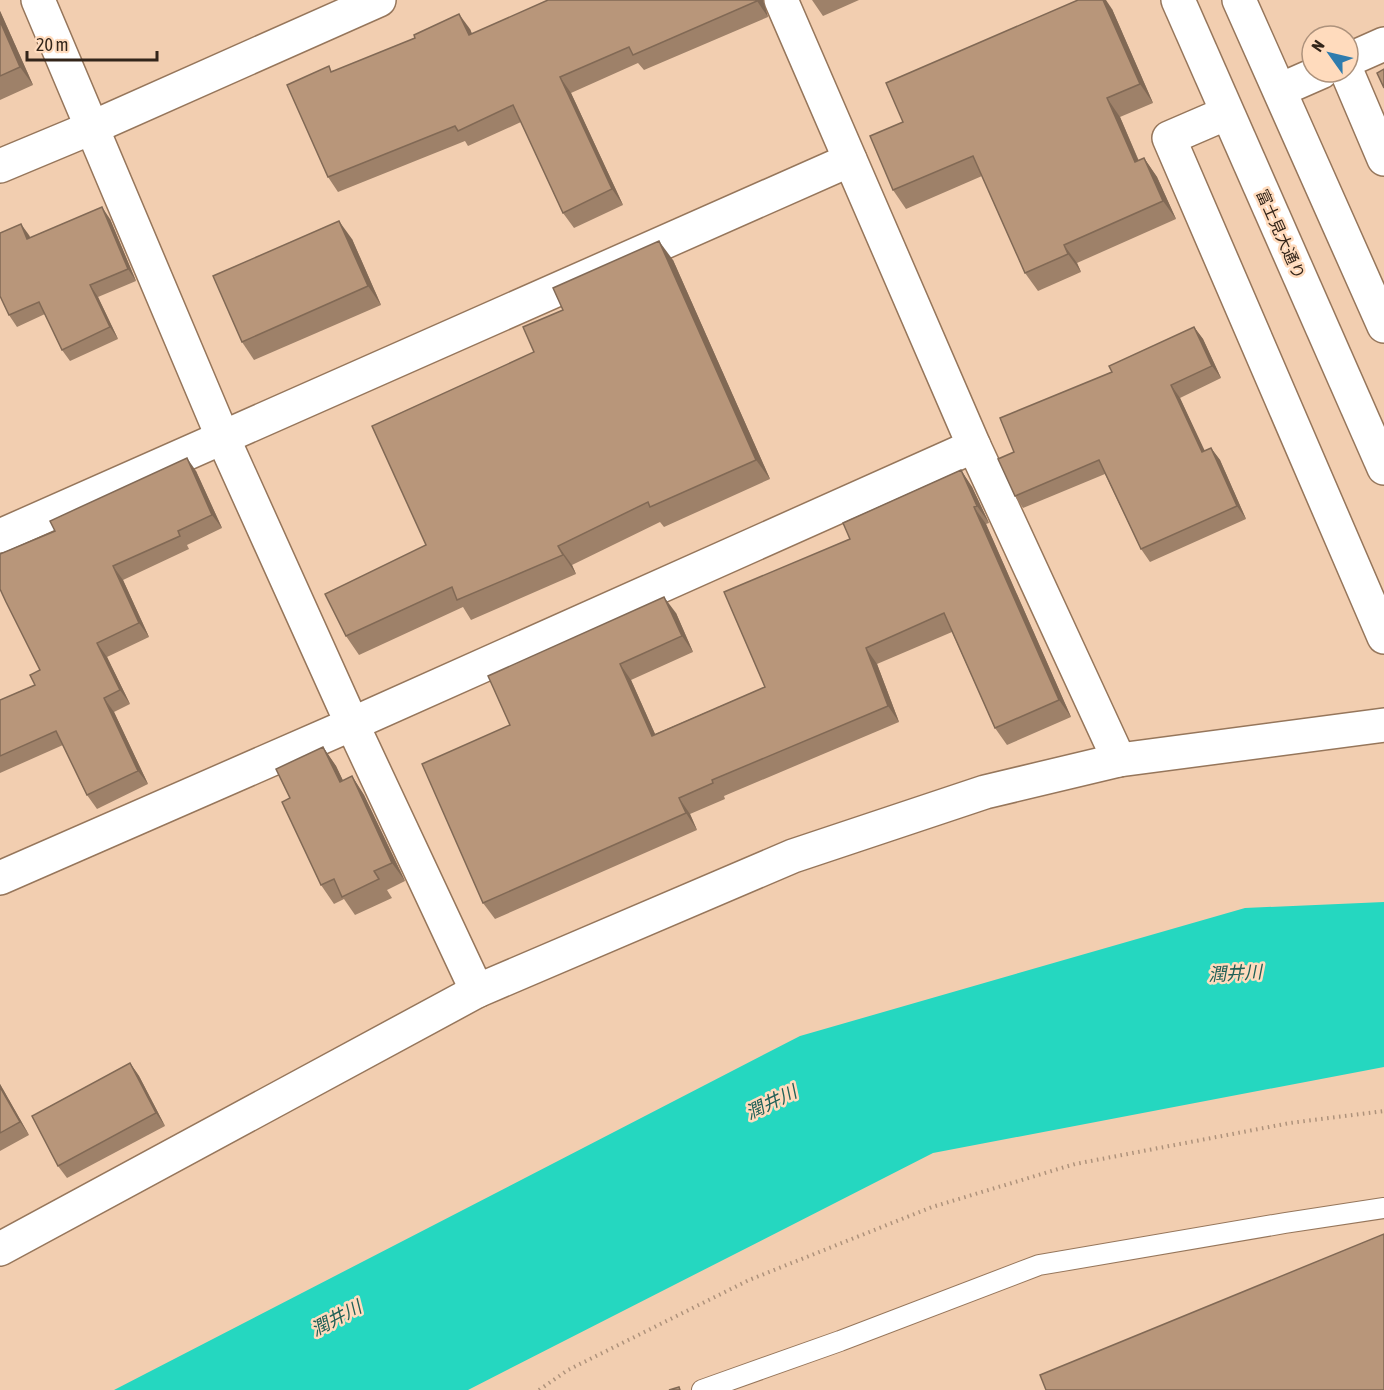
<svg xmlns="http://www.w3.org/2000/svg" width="1384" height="1390" viewBox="0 0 1384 1390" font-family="'Asap Condensed','Noto Sans JP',sans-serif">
  <rect width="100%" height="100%" fill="#f2ceb0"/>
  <!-- water -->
  <polygon fill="#25d7c0" points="1384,902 1384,1067 933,1153 468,1390 114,1390 800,1036 1245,908"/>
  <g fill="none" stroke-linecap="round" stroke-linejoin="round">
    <!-- service casing -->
    <g stroke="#96765b" stroke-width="22">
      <polyline id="service" points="702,1390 840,1341 1039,1265 1285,1223 1384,1208"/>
    </g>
    <!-- minor casing -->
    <g stroke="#96765b" stroke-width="36">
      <g id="minor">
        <polyline points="38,0 223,438 352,724 477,991"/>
        <polyline points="781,0 974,446 1119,760"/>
        <polyline points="1348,60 1384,44"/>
        <polyline points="1347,72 1384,159"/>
        <polyline points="1280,90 1321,72"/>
        <polyline points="1227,113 1169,138 1384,637"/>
        <polyline points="0,536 850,160"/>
        <polyline points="0,878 352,724 974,446"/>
        <polyline points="0,1249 477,991 793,856 985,792 1119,760 1384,725"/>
      </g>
    </g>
    <!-- tertiary casing -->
    <g stroke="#96765b" stroke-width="36">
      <g id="tertiary">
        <polyline points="1178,0 1384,468"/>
        <polyline points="1239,0 1384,326"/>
        <polyline points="0,166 91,128 379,0"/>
      </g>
    </g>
    <!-- path -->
    <polyline stroke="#ae927b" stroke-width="4" stroke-dasharray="1.5 4.5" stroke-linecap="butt" points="539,1390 568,1370 749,1280 932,1207 1075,1164 1290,1123 1384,1111"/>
    <!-- service -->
    <use href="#service" stroke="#fff" stroke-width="20"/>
    <!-- minor -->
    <use href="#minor" stroke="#fff" stroke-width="33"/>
    <!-- tertiary -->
    <use href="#tertiary" stroke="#fff" stroke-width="33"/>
  </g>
  <!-- wall -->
  <g fill="#9e8169">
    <polygon points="763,0 768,17 644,70 638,63 571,93 623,205 574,228 563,213 521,122 468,146 465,141 338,192 328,177 332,71 470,29 472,34"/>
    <polygon points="812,0 859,0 823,16"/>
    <polygon points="1112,9 1153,103 1120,117 1139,161 1144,158 1157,177 1176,219 1077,263 1081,272 1038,291 1025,273 982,176 906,209 893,190 903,122"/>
    <polygon points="0,11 33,85 0,100"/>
    <polygon points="110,219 136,281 98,297 118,339 70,361 62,350 45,314 17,327 9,315 29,235 30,238"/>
    <polygon points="352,239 381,305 254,360 242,342"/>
    <polygon points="673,260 770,479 664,527 660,522 572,565 576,574 471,620 463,607 359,655 346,636 426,545 534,352"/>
    <polygon points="1194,327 1203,339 1221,378 1180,398 1204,451 1211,448 1220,460 1246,519 1150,562 1141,549 1105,474 1023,508 1015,496 1014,452 1112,372"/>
    <polygon points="961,470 972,487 989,523 986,524 1071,717 1007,745 995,728 952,632 877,664 899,722 724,796 725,799 690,814 697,830 495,919 483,903 510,725 676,613 693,652 631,680 655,734 765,687 850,539"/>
    <polygon points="196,471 222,528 187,545 189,549 123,580 149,637 107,657 130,704 114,712 148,784 97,809 87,795 63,745 0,773 0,700 35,685 40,670 55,531"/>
    <polygon points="323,747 336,766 343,781 352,776 364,795 405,881 387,890 392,898 355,915 344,899 334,904 321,885 290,798"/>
    <polygon points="130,1063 139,1076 165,1126 67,1178 58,1166"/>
    <polygon points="0,1084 29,1135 0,1151"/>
  </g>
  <!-- shaded-wall -->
  <g fill="#816955">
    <polygon points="757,0 763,0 768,17 757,1"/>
    <polygon points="1103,0 1106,0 1112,9 1153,103 1140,84"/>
    <polygon points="0,11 1,13 33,85 20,67 0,21"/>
    <polygon points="459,14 470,29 479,51 469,35"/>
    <polygon points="560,77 571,93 623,205 612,189"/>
    <polygon points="1107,98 1120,117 1147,181 1135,162"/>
    <polygon points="1144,158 1157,177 1176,219 1163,201"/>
    <polygon points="102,207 110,219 136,281 128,269"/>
    <polygon points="339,221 352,239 381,305 368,286"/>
    <polygon points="21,224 29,235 36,250 27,239"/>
    <polygon points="659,241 673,260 770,479 756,460"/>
    <polygon points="1064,245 1077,263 1081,272 1068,254"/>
    <polygon points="90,285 98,297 118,339 110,327"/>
    <polygon points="1194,327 1203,339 1221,378 1212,366"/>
    <polygon points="1171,385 1180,398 1211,464 1202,452"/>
    <polygon points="1211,448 1220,460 1246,519 1237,506"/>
    <polygon points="187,458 196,471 222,528 212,515"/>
    <polygon points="961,470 972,487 989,523 977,506"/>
    <polygon points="974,507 986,524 1071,717 1059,700"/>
    <polygon points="558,546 572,565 576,574 563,555"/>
    <polygon points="113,566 123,580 149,637 139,623"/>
    <polygon points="664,597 676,613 693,652 682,636"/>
    <polygon points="97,643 107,657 130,704 120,690"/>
    <polygon points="866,648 877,664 899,722 888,706"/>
    <polygon points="620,664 631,680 663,752 652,736"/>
    <polygon points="104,698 114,712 148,784 138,771"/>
    <polygon points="323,747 336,766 353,801 340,782"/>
    <polygon points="352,776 364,795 405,881 392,863"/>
    <polygon points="679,798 690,814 697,830 686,813"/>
    <polygon points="130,1063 139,1076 165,1126 156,1113"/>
    <polygon points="0,1084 29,1135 20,1122 0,1087"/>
  </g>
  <!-- building -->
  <g fill="#b8967a" stroke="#816955" stroke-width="1.5">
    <polygon points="548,0 757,0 757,1 633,55 629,47 560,77 612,189 563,213 513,105 458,131 455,126 328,177 287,85 329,66 331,72 415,38 414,35 459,14 469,35"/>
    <polygon points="1078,0 1103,0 1140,84 1107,98 1135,162 1144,158 1163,201 1064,245 1068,254 1025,273 973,156 893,190 870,136 903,122 886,83"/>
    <polygon points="0,21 20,67 0,76"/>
    <polygon points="1384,69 1384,88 1377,73"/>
    <polygon points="102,207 128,269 90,285 110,327 62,350 39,302 9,315 0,296 0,233 21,224 27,239"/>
    <polygon points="339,221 368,286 242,342 213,276"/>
    <polygon points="659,241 756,460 650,507 648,502 558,546 563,555 457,600 452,587 346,636 325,594 426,545 372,426 534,352 523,327 563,310 553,288"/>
    <polygon points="1194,327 1212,366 1171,385 1202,452 1211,448 1237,506 1141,549 1099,460 1015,496 998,459 1014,452 1000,418 1112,372 1109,366"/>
    <polygon points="187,458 212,515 178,531 180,536 113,566 139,623 97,643 120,690 104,698 138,771 87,795 56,731 0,756 0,700 35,685 30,675 40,670 6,602 0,589 0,554 55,531 50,521"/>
    <polygon points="961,470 977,506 974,507 1059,700 995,728 944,613 866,648 888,706 712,780 713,783 679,798 686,813 483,903 422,764 510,725 488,676 664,597 682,636 620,664 652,736 765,687 724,592 850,539 843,523"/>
    <polygon points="323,747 340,782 352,776 392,863 374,871 379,879 342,897 334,879 321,885 282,802 290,798 276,769"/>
    <polygon points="130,1063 156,1113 58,1166 32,1116"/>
    <polygon points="0,1087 20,1122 0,1133"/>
    <polygon points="1384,1234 1384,1390 1046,1390 1040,1375"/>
    <polygon points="679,1387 680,1390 669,1390"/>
  </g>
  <g text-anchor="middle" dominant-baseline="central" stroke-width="5" stroke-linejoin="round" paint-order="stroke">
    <!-- street labels -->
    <g font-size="16" fill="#33251a" stroke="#ffdbbd">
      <text transform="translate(1281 234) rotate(66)">富士見大通り</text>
    </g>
    <!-- water labels -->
    <g font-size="18" font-style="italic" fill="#206057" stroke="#ffdbbd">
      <text transform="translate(1235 973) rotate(-3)">潤井川</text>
      <text transform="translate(771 1102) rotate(-26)">潤井川</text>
      <text transform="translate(336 1318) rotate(-28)">潤井川</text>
    </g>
  </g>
  <!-- north arrow -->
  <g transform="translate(1330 54) rotate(304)"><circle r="28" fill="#ffdbbd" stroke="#ad927c" stroke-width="1.5"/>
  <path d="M0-4.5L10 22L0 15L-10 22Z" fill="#2f7cae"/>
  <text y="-9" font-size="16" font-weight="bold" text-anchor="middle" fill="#33251a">N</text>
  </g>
  <!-- scale -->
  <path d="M27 51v9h130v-9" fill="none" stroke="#33251a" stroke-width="3"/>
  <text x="36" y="51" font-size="18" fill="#33251a" stroke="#ffdbbd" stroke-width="4.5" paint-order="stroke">20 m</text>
</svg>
